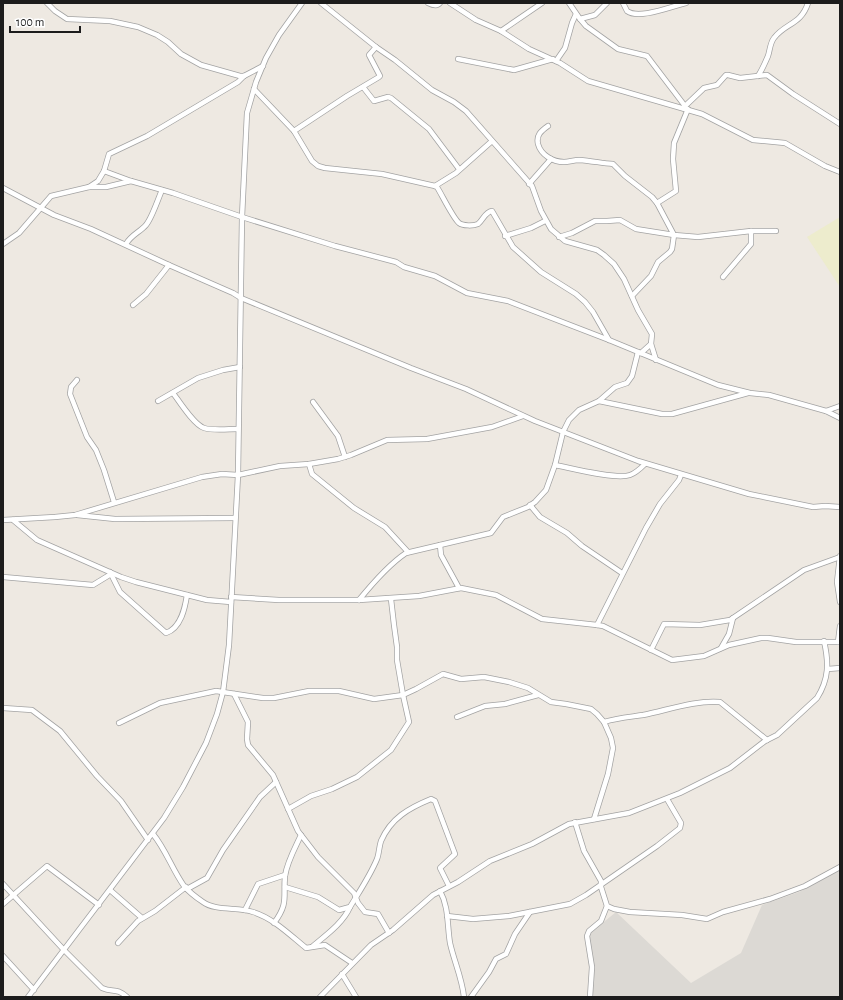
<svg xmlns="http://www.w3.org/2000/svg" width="843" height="1000" viewBox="0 0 843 1000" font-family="'Alegreya Sans',sans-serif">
  <rect width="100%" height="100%" fill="#eee9e2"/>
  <!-- airport -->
  <polygon fill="#dcd9d4" points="840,869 840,997 591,997 594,970 588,935 616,912 691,983 741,953 762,905 799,892"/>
  <!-- farmland -->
  <polygon fill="#edeccd" points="840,217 840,287 807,237"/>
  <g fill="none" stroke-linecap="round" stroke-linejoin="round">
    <!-- street casing -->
    <g stroke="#a3a3a3" stroke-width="6">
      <g id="street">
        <polyline points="47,3 55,11 67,19 110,21 138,27 157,35 168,42 181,54 201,65 240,76 244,76 263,66"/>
        <polyline points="321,3 376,47 395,60 432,90 454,102 466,111 532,186 541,211 551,229 565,241 597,250 604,255 614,264 624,279 638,310 652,334 651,344 656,360"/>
        <path d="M428 3C432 5 437 7 440 3"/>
        <polyline points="450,3 476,20 501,31 529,49 560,63 588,81 702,114 753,140 785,143 825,166 840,172"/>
        <polyline points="569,3 580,19 586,26 618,49 647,56 685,106"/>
        <path d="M623 3 627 11C639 20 672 6 686 3"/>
        <polyline points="580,19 595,15 607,3"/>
        <polyline points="501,31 542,3"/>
        <polyline points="458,59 514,70 553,59"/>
        <polyline points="556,61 565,48 572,23 576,14"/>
        <path d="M758 76C762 70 765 63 768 56 770 50 770 43 774 38 785 23 801 25 808 3"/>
        <polyline points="363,87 374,101 388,97 391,98 429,129 459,169"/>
        <path d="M254 89 294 131 312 161 318 166 325 168 382 174 435 186 437 187C442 195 453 218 459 223 463 226 473 226 478 224 483 220 485 212 492 211L513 247 541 272 576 294 585 302 593 312 609 340"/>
        <polyline points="683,108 704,88 717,85 726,75 728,75 740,78 767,75 793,94 840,124"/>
        <path d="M548 126C541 131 536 135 538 144 541 155 553 162 564 162 569 162 574 160 579 160 591 161 602 163 613 164L625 176 652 197 657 203 674 235 672 249 670 252 658 262 651 276 632 296"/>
        <polyline points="294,131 347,96 379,77 380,76 369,55 376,47"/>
        <polyline points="104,171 131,181 173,193 242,217 335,246 396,262 404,267 435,276 467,293 508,301 609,340 718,385 750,393 769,395 826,411"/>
        <polyline points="529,184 551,159"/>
        <polyline points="435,186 456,173 492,141"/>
        <polyline points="89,187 106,187 131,181"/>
        <polyline points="3,188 54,215 91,229 169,265 233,293 241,298 411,368 466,389 535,421 638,461 749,494 813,507 825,506 840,507"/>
        <polyline points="657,203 676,191 673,159 674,143 688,109"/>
        <polyline points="505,236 531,228 545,221"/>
        <polyline points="559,237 572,233 595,221 607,221 620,220 636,229 674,235 698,237 751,231 776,231"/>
        <polyline points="3,244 19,233 51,196 89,187 98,181 104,171 109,154 147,136 238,82 244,76"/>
        <path d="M126 244C131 235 140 232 146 225 152 218 158 199 162 190"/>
        <polyline points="723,277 751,244 751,231"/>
        <polyline points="133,305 146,294 169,265"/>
        <polyline points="641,353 651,344"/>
        <polyline points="77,380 71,387 70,394 87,437 96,450 104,470 114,502"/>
        <path d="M173 393C179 401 194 425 204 428 214 431 228 429 238 429"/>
        <polyline points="158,401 198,378 223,370 240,367"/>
        <polyline points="599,401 662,414 672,414 748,393"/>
        <polyline points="313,402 338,436 345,457"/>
        <polyline points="840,406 826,411 840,418"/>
        <polyline points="309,464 312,474 354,508 385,527 408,552"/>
        <path d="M555 465C571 468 616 480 630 475 636 473 641 468 645 464"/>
        <polyline points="530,505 540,517 567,533 582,546 622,573"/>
        <polyline points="77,515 115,519 235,518"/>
        <polyline points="3,520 55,517 75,515 202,477 222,474 238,475 280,466 309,464 338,459 351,455 387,440 427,439 492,427 523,416"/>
        <polyline points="13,520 37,540 121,577 136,582 207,600 231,602"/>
        <polyline points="440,545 441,555 459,588"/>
        <polyline points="840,556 837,582 840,602"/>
        <path d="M110 572 120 592 166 633C181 628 185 608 187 595"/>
        <polyline points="3,577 93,585 111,574"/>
        <polyline points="231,597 279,600 359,600 419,596 461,588 496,595 542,619 597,625 603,626 672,660 704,656 729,645 761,638 768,638 796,642 840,642"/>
        <path d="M359 600C372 584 388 565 406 553L491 533 503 517 528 507 535 502 546 490 555 465 563 432 569 420 579 410 599 401 615 387 627 383 632 376 638 352"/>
        <polyline points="597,625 646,528 660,504 679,480 681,475"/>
        <polyline points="838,642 840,626"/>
        <polyline points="721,648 729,634 733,618"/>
        <polyline points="651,650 664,624 700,625 730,620 804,570 840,557"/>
        <polyline points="828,669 840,668"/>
        <polyline points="234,694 248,722 247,739 248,745 273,775 298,831 318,857 354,893 358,903 365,912 378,914 389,933"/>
        <polyline points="3,708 32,710 60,731 97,776 121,801 148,840"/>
        <polyline points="457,717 485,706 505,704 538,695"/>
        <path d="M604 722C617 718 630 717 643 715 668 710 695 700 720 702L767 740"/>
        <polyline points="119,723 160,703 216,691 263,698 274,698 309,691 339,691 374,699 403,695 416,689 443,674 461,679 484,677 509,682 528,688 551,702 566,704 591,709 597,714 604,722 611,738 613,748 608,774 594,819"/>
        <polyline points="288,809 311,796 332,789 357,777 391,750 409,722 403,695 397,660 397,647 394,625 391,599"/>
        <polyline points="575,822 584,851 601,881 601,887 607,906 614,909 630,912 682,915 707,919 723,912 770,899 805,886 840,867"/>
        <path d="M153 834C166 850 172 869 184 886 189 892 197 898 203 902 215 911 238 907 253 912 273 918 290 935 306 948L325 945 352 963"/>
        <path d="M3 884 64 950 102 988C113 993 116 987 127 997"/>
        <path d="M285 887 318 897 339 910 350 907C359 892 370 876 377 859 379 854 379 847 381 841 391 818 409 808 431 799L435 801 455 854 440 868 449 886"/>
        <polyline points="187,889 207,878 223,850 260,797 276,782"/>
        <polyline points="110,890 142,918"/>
        <path d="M440 891C449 907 447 925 450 943 454 961 462 978 464 997"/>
        <polyline points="3,904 47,866 99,905"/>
        <polyline points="245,910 258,884 285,875"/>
        <polyline points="447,916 473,919 509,916 570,904 586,895 657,846 680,828 681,823 667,799"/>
        <path d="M274 923C289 903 283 897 285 876 287 862 295 848 301 835"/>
        <polyline points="118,943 138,921 155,911 186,887"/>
        <path d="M313 946C326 935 343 923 350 907"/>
        <polyline points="3,956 34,990"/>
        <polyline points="342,974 356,997"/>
        <polyline points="28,997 164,818 183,787 206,743 217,714 223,692 229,645 238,475 242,217 247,113 256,82 266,58 279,35 302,3"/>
        <path d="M320 997 371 945 393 930 433 895 458 882 490 861 532 844 569 824 629 813 680 793 730 768 765 741 777 735 817 698C829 679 829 663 824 641"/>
        <polyline points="471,997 489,972 496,959 506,954 515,934 530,912"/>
        <polyline points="590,997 592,967 587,936 589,931 601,921 607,906"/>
      </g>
    </g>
    <!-- street -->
    <use href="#street" stroke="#fff" stroke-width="4.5"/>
  </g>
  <!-- border -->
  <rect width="843" height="1000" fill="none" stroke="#1c1c1c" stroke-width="8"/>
  <!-- scale -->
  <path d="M10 26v6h70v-6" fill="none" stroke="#1c1c1c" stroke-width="2"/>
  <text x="16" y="26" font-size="12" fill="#1c1c1c" stroke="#ffffff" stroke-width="3" paint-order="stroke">100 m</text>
</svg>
